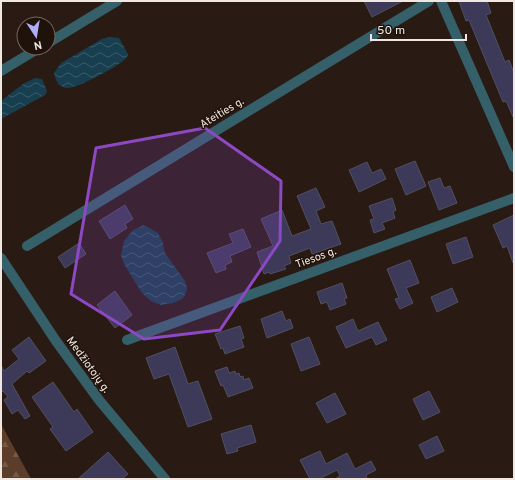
<svg xmlns="http://www.w3.org/2000/svg" width="515" height="480" viewBox="0 0 515 480" font-family="Overpass,sans-serif">
  <defs>
    <pattern id="forest-firs" width="22" height="20" patternUnits="userSpaceOnUse"><rect width="22" height="20" fill="#5c3d2a"/><path d="M5 1l3.5 6h-7zM16 11l3.5 6h-7z" fill="#745949"/></pattern>
    <pattern id="water-waves" width="16" height="10" patternUnits="userSpaceOnUse"><rect width="16" height="10" fill="#183f50"/><path d="M0 5q4-4 8 0t8 0" fill="none" stroke="#3a5b69"/></pattern>
  </defs>
  <rect width="100%" height="100%" fill="#291b13"/>
  <!-- forest -->
  <polygon fill="url(#forest-firs)" points="1,424 31,479 1,479"/>
  <!-- water -->
  <g fill="url(#water-waves)">
    <path d="M110 37 119 38 128 54C127 57 128 57 125 59 119 66 76 89 67 88 58 87 56 81 54 73L61 63 102 39Z"/>
    <polygon points="35,78 42,79 47,91 45,95 1,119 1,101 23,84"/>
    <polygon points="144,225 158,233 163,243 165,253 185,281 187,289 185,295 182,299 173,303 161,305 151,301 142,293 124,264 121,255 124,241 133,230"/>
  </g>
  <!-- building -->
  <g fill="#3d3958" stroke="#514f60">
    <polygon points="364,1 403,1 372,17"/>
    <polygon points="459,1 487,1 491,13 486,15 505,62 509,60 514,73 514,119 506,101 503,102 469,20 466,21"/>
    <polygon points="415,161 426,186 406,195 395,169"/>
    <polygon points="367,162 372,173 381,169 386,179 359,192 349,170"/>
    <polygon points="440,178 444,188 450,186 457,203 439,210 428,182"/>
    <polygon points="316,188 325,207 316,211 321,224 332,221 341,244 312,254 310,248 289,256 291,263 284,266 286,269 270,274 269,272 264,274 257,252 273,246 261,219 282,210 292,236 311,229 297,196"/>
    <polygon points="392,198 396,210 393,212 395,218 382,223 385,229 374,233 370,220 374,219 369,206"/>
    <polygon points="125,205 133,219 125,224 127,228 110,239 99,221"/>
    <polygon points="514,215 514,263 513,263 507,246 503,248 493,225"/>
    <polygon points="243,229 251,247 230,256 232,262 225,265 226,269 216,273 207,253 233,243 229,234"/>
    <polygon points="466,237 473,257 453,264 446,244"/>
    <polygon points="79,243 86,254 65,268 58,257"/>
    <polygon points="410,260 419,283 406,288 413,303 400,309 395,299 399,298 387,269"/>
    <polygon points="342,283 347,298 344,299 346,304 330,310 327,302 321,304 317,292"/>
    <polygon points="452,288 458,302 437,312 431,297"/>
    <polygon points="115,291 132,315 115,328 97,305"/>
    <polygon points="282,311 286,321 290,319 293,328 267,338 261,319"/>
    <polygon points="353,319 358,331 378,322 387,340 376,345 372,337 346,348 336,327"/>
    <polygon points="240,326 244,338 241,339 244,347 225,354 223,348 221,349 215,334"/>
    <polygon points="29,337 46,361 29,373 27,371 12,384 30,416 25,419 18,410 12,414 4,400 8,397 3,391 1,393 1,365 4,371 19,359 12,350"/>
    <polygon points="309,337 320,364 301,371 291,344"/>
    <polygon points="175,347 188,384 198,381 212,419 188,427 169,374 154,379 146,358"/>
    <polygon points="227,367 229,373 235,371 236,374 239,373 240,377 243,376 244,380 249,378 253,388 228,397 223,385 221,386 215,371"/>
    <polygon points="53,382 74,412 77,409 93,432 66,451 50,429 53,427 32,397"/>
    <polygon points="429,391 440,412 423,420 413,399"/>
    <polygon points="335,393 346,414 327,423 316,403"/>
    <polygon points="251,425 256,442 237,448 238,451 227,454 221,434"/>
    <polygon points="437,436 444,451 426,459 419,445"/>
    <polygon points="320,451 326,464 347,453 355,469 371,461 376,470 366,475 367,479 335,479 340,476 337,470 319,479 310,479 300,460"/>
    <polygon points="108,452 128,474 122,479 78,479"/>
  </g>
  <g fill="none" stroke-linecap="round" stroke-linejoin="round">
    <!-- minor -->
    <g stroke="#35606a" stroke-width="10">
      <polyline points="441,1 514,167"/>
      <polyline points="48,43 117,1"/>
      <polyline points="1,71 39,48"/>
      <polyline points="27,246 429,1"/>
      <polyline points="1,258 56,341 99,400 165,479"/>
      <polyline points="127,340 514,198"/>
    </g>
  </g>
  <!-- marked area -->
  <path fill="#8d48c4" fill-opacity="0.2" stroke="#8d48c4" stroke-width="3" stroke-linejoin="round" d="M205 128 281 181 280 241 220 330 144 339 71 294 96 148Z"/>
  <g text-anchor="middle" dominant-baseline="central" stroke-width="3" stroke-linejoin="round" paint-order="stroke">
    <!-- street labels -->
    <g font-size="11" fill="#f1e7e1" stroke="#1f120a">
      <text transform="translate(222 113) rotate(-31)">Ateities g.</text>
      <text transform="translate(316 258) rotate(-20)">Tiesos g.</text>
      <text transform="translate(88 365) rotate(54)">Medžiotojų g.</text>
    </g>
  </g>
  <!-- border -->
  <rect width="515" height="480" fill="none" stroke="#f1e7e1" stroke-width="4"/>
  <!-- north arrow -->
  <g transform="translate(36 36) rotate(168)"><circle r="19" fill="#1f120a" stroke="#736760"/>
  <path d="M0-3L7 15L0 10L-7 15Z" fill="#aeaefb"/>
  <text y="-6" font-size="11" font-weight="bold" text-anchor="middle" fill="#f1e7e1">N</text>
  </g>
  <!-- scale -->
  <path d="M371 34v6h95v-6" fill="none" stroke="#f1e7e1" stroke-width="2"/>
  <text x="377" y="34" font-size="12" fill="#f1e7e1" stroke="#1f120a" stroke-width="3" paint-order="stroke">50 m</text>
</svg>
